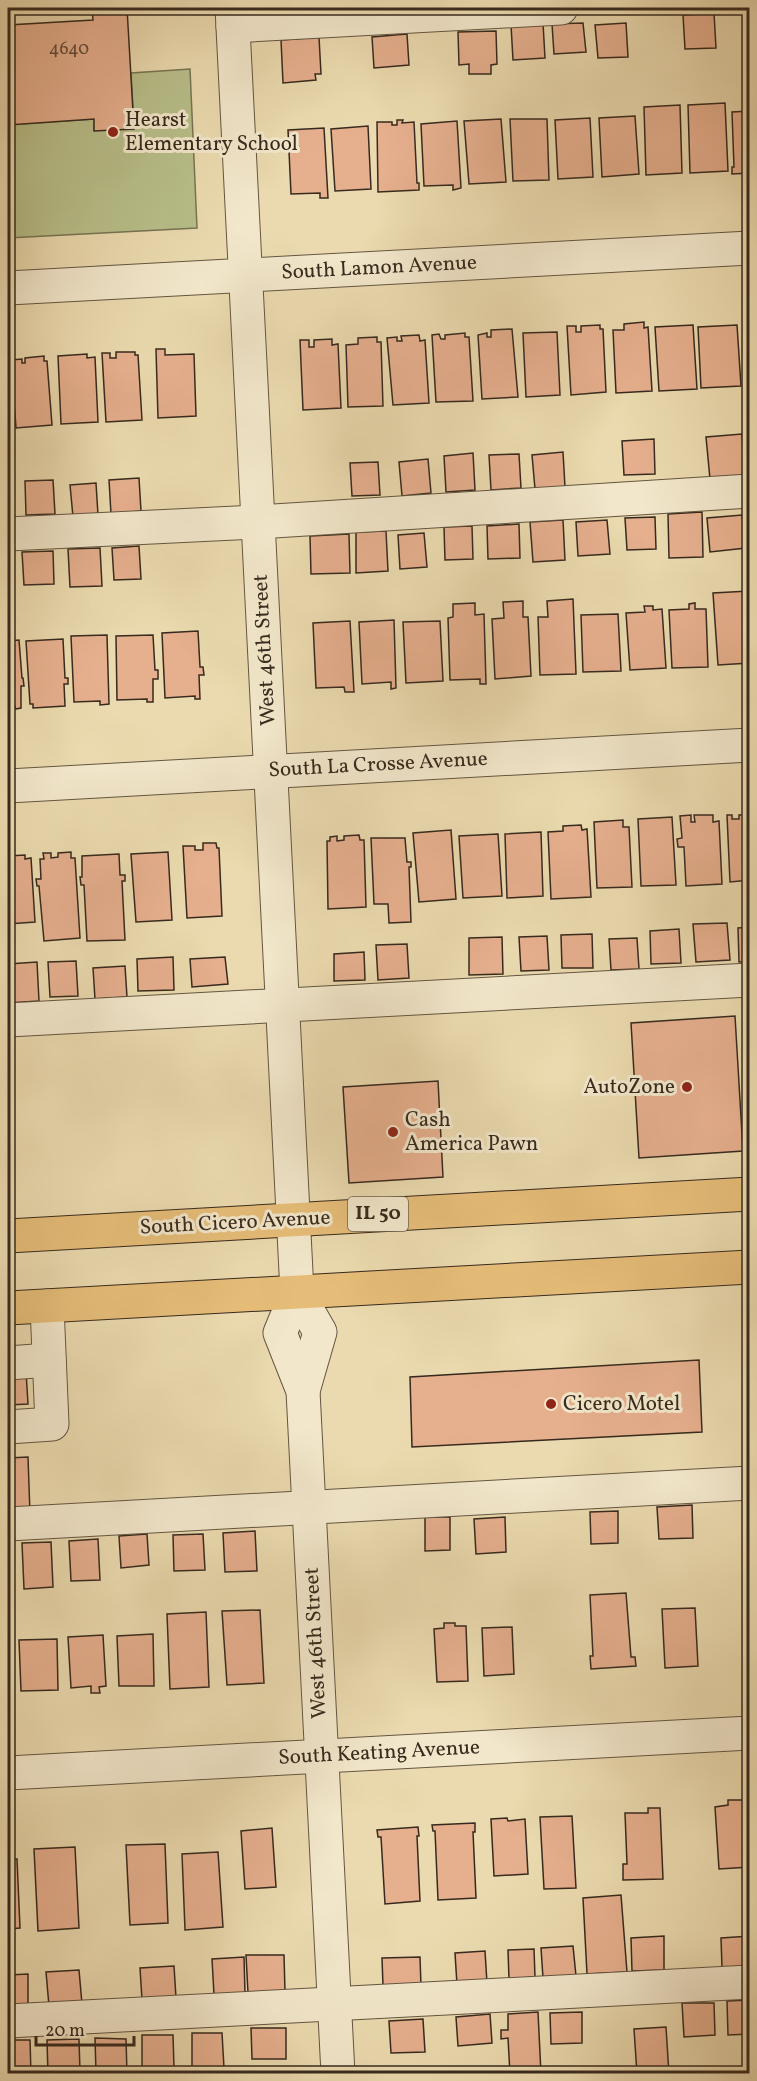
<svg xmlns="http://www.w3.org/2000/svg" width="757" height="2081" viewBox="0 0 757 2081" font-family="Vollkorn,serif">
  <rect width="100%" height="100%" fill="#ebdaaf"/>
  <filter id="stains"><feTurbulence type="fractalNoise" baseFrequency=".00333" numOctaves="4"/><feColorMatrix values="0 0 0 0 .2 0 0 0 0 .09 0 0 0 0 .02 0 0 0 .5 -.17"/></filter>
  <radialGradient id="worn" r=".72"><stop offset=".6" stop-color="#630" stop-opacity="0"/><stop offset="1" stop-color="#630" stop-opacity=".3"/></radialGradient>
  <!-- green -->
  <polygon fill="#b8bf8a" stroke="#787454" stroke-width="1.5" points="190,69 197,228 8,238 8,125 94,119 94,130 134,129 131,73"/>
  <!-- building -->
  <g fill="#e6af8e" stroke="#372a1e" stroke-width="1.5">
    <polygon points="127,8 134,129 94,131 94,119 8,125 8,25 93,20 92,10"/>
    <polygon points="714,13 716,48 685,49 683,15"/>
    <polygon points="543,23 545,58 513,60 511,25"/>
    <polygon points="583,23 586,52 554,54 552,24"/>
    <polygon points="626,23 628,57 598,58 595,25"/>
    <polygon points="496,31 497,64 491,65 491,74 469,74 469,64 459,65 458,32"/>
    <polygon points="407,34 409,65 374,68 372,37"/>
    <polygon points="319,37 321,74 315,74 316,80 283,83 281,40"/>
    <polygon points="725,103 728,171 690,173 688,105"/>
    <polygon points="680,105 682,173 646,175 644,107"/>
    <polygon points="750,111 750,173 732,174 732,167 734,167 732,112"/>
    <polygon points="635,116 639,174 602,177 599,118"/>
    <polygon points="590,118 593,177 558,179 555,120"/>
    <polygon points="501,119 506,182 469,184 464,121"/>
    <polygon points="510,119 547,119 549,180 513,181"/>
    <polygon points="397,120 403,120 402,123 414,122 417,183 419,183 419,190 378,192 377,122 392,122 392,125 397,125"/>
    <polygon points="457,121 461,188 453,190 453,185 424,186 421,124"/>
    <polygon points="368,126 371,189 335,191 331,129"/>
    <polygon points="324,128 328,198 320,198 320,193 291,194 288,130"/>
    <polygon points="644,322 644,328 648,327 652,391 616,393 613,330 624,330 624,324"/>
    <polygon points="746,323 750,323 750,385 748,386"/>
    <polygon points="600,325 600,329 603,329 606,392 571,395 567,326 576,326 576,332 581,332 581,326"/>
    <polygon points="693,325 697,389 659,391 655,327"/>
    <polygon points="737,325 741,386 701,388 698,327"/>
    <polygon points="512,329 518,397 482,399 478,335 487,333 487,337 491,337 491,330"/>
    <polygon points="557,332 560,395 526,397 523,333"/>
    <polygon points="465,333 465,337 469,337 473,401 436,402 432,335 439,334 441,339 445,339 445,335"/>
    <polygon points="419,335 420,341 425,340 429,403 393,405 387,338 397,337 397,341 402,341 401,336"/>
    <polygon points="377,337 377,342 381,342 383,406 348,407 346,345 358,344 358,338"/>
    <polygon points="332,339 332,345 338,344 341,408 303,410 300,340 309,340 309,347 314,347 314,340"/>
    <polygon points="156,349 165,349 165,355 194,354 196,416 158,418"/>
    <polygon points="116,352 135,352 135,355 138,355 142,420 106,422 102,353 110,353 110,358 116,358"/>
    <polygon points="87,354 87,358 95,357 98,422 61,424 58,356"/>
    <polygon points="44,356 44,361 47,361 52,425 16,428 11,360 22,359 22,363 25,363 25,358"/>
    <polygon points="742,434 745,476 710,479 706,437"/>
    <polygon points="654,439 655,474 624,475 622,441"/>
    <polygon points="563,452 565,487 535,489 532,455"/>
    <polygon points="473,453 475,490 446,492 444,456"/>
    <polygon points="519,454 521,488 491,490 489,455"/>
    <polygon points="428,459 431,493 402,496 399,462"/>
    <polygon points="378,462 380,495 352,496 350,463"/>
    <polygon points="139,478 141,511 111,514 109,480"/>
    <polygon points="53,480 55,514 26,515 25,481"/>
    <polygon points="96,483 98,515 73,517 70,485"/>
    <polygon points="702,512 703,557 669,558 668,514"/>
    <polygon points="742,515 746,548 710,552 707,518"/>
    <polygon points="655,517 656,549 627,550 625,518"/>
    <polygon points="563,520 565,560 533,562 530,522"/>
    <polygon points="607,520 610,554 578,556 576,522"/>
    <polygon points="519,524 520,558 488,559 487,526"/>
    <polygon points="472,526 473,559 445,560 444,527"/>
    <polygon points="386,531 388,571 356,573 356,532"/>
    <polygon points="424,533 427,567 400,569 398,535"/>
    <polygon points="349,534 350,573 311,574 310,536"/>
    <polygon points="139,546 141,579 114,580 112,548"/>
    <polygon points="100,548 102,586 70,587 68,549"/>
    <polygon points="53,551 54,584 24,585 22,552"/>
    <polygon points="10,553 12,585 8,586 8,554"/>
    <polygon points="749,591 750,663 718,665 713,593"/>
    <polygon points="573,599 576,674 540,675 538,617 548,617 547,601"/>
    <polygon points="523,601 523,617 528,617 531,676 495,679 492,619 504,618 503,602"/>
    <polygon points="475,603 475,615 484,614 486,684 480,684 480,679 450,680 448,618 453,617 453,604"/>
    <polygon points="695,603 695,609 706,609 708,667 672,668 669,610 689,609 689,604"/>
    <polygon points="644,606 653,606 653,610 662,609 666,668 630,670 626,613 645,612"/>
    <polygon points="618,614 621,671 583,672 581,615"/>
    <polygon points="394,620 396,688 391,689 391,682 362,684 359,622"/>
    <polygon points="350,621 354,692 345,692 344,687 316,688 313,623"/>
    <polygon points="440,621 443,681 406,683 403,622"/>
    <polygon points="198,631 200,667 203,667 204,675 199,675 200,699 195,699 195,696 165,698 162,633"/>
    <polygon points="107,635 109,704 100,705 100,701 74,702 71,636"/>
    <polygon points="153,635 155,670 158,670 158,679 153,679 153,702 147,702 147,699 117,700 116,636"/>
    <polygon points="63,639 65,678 68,678 68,684 64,684 65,706 33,708 33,704 30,704 26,641"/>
    <polygon points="19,640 22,678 23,678 24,686 21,686 21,708 15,709 15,706 8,706 8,641"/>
    <polygon points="691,815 691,822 695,822 694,815 713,815 713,822 719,821 722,884 686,886 684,847 678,847 677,839 682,838 680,816"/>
    <polygon points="727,815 732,815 732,819 739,819 739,815 750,815 750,880 730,882"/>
    <polygon points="672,817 676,885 641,886 638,819"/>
    <polygon points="623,820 623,827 629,827 632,887 597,888 594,822"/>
    <polygon points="581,825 582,830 587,829 591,897 551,899 548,832 563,831 563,826"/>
    <polygon points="451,830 456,899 419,902 413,833"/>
    <polygon points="541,832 543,896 507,898 505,834"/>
    <polygon points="498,834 502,896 463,898 459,836"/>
    <polygon points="359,835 360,840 364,840 366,907 328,909 327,841 330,841 330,837 337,836 337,841 344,840 344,836"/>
    <polygon points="371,838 405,838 407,862 411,862 411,867 409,867 411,922 389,923 388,904 374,904"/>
    <polygon points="203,843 216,843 217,848 219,848 222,916 187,918 183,846 195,846 195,850 203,850"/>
    <polygon points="71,852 71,858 75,858 80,938 44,941 39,886 37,886 36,879 41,879 40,859 44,859 43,853 51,853 51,858 58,857 58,853"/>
    <polygon points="168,852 172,920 136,922 131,854"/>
    <polygon points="119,854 120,875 125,875 125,881 122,881 125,940 87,941 84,885 81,885 80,877 82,877 82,856"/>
    <polygon points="25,855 25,859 31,858 35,922 8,924 8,856"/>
    <polygon points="727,923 730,960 696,962 693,924"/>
    <polygon points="750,927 750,961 739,962 738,928"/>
    <polygon points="679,929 681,963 651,964 650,931"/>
    <polygon points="592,934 593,968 562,968 561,935"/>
    <polygon points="547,936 549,970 521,971 519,937"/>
    <polygon points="502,937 503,974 469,975 469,938"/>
    <polygon points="637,938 639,969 611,970 609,939"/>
    <polygon points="407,944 409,978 378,980 376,945"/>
    <polygon points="364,952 365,980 334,981 334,954"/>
    <polygon points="173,957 174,990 138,991 137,959"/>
    <polygon points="225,957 228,984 192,987 190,959"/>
    <polygon points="76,961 78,996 50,997 48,962"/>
    <polygon points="37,962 39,1001 8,1003 8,964"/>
    <polygon points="125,966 127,997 95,999 93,968"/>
    <polygon points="735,1016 743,1151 639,1158 631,1023"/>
    <polygon points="438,1081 443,1177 349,1183 343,1087"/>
    <polygon points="699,1360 702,1432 412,1447 410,1377"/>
    <polygon points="26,1371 28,1404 8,1405 8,1372"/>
    <polygon points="28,1457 30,1514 8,1516 8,1458"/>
    <polygon points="692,1505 693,1538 659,1539 657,1507"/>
    <polygon points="618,1511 618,1543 591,1544 590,1512"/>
    <polygon points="425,1517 450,1517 450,1550 425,1551"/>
    <polygon points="505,1517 506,1552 476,1554 474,1519"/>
    <polygon points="255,1531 257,1571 225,1572 223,1533"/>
    <polygon points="147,1534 149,1565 121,1568 119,1536"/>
    <polygon points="203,1534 205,1570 174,1571 173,1535"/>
    <polygon points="98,1539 100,1580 71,1581 69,1541"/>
    <polygon points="51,1542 53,1587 24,1589 22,1543"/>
    <polygon points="626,1593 631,1657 635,1657 636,1666 591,1669 590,1656 593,1656 590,1595"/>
    <polygon points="695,1608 698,1666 665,1668 662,1609"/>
    <polygon points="260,1610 264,1683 227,1685 222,1611"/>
    <polygon points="206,1612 209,1687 170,1689 167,1614"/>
    <polygon points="444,1623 455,1623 455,1626 466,1626 468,1681 437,1682 434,1629 444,1628"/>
    <polygon points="512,1627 514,1674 484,1676 482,1628"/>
    <polygon points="153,1634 154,1686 119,1686 117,1636"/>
    <polygon points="103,1635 106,1686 99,1687 100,1693 91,1693 91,1686 71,1688 68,1637"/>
    <polygon points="57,1639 58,1690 21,1691 19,1640"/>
    <polygon points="728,1800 745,1800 745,1805 750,1806 750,1867 719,1869 715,1807 728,1805"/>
    <polygon points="648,1808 660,1808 663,1879 623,1880 623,1864 627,1864 625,1813 648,1813"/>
    <polygon points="572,1816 576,1888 544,1889 540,1817"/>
    <polygon points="507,1818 508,1821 525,1819 528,1874 494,1876 491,1819"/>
    <polygon points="475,1823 475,1832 473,1832 476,1898 438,1900 435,1831 433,1831 432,1825"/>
    <polygon points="418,1827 419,1836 417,1836 420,1901 385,1904 381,1837 378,1837 377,1830"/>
    <polygon points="272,1828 276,1887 245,1889 241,1831"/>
    <polygon points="165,1844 168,1923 130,1925 126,1845"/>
    <polygon points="75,1847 79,1928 38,1931 34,1849"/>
    <polygon points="218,1852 223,1927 185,1930 182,1854"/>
    <polygon points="8,1859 17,1859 20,1928 8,1929"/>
    <polygon points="621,1895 627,1972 587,1974 583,1898"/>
    <polygon points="664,1936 664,1970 632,1971 631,1938"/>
    <polygon points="750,1936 750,1967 722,1968 721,1938"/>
    <polygon points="573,1946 576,1976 543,1978 541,1948"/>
    <polygon points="534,1949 535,1977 509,1979 508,1950"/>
    <polygon points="485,1951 487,1983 457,1985 455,1953"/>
    <polygon points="246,1955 284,1955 285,1991 248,1993"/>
    <polygon points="244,1957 245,1994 214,1995 212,1959"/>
    <polygon points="420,1957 421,1986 383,1986 382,1958"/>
    <polygon points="174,1966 176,1998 142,2000 140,1968"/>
    <polygon points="79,1970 82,2004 49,2006 46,1972"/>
    <polygon points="28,1974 28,2008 8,2009 8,1975"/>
    <polygon points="750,2000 750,2034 728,2035 727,2001"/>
    <polygon points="682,2003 714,2003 715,2035 684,2037"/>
    <polygon points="538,2012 541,2074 510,2074 508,2038 501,2039 501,2030 508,2030 508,2014"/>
    <polygon points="582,2012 582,2043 551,2044 550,2013"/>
    <polygon points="490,2014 492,2043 458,2046 456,2017"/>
    <polygon points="423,2019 425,2052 391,2053 389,2021"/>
    <polygon points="666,2027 669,2074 637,2074 634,2029"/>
    <polygon points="251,2028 286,2028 286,2059 252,2059"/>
    <polygon points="192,2033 222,2033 224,2068 192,2069"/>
    <polygon points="142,2035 173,2035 174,2068 142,2068"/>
    <polygon points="95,2038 126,2039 127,2073 96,2073"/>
    <polygon points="79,2039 80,2072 48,2074 47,2040"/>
    <polygon points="8,2040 30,2040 31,2074 8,2074"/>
  </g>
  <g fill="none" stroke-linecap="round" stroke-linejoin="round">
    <!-- minor casing -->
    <g stroke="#645642" stroke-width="35">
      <g id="minor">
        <polyline points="232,8 297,1292 280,1333 303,1391 338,2074"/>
        <polyline points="233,26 561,8"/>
        <polyline points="8,288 750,248"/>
        <polyline points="8,534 258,522 750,491"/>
        <polyline points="8,786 750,745"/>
        <polyline points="8,1020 750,980"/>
        <polyline points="297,1292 320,1332 303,1391"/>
        <polyline points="8,1363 49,1360"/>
        <polyline points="8,1427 52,1424 47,1306"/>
        <polyline points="8,1524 750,1483"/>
        <polyline points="8,1773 750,1733"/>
        <polyline points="8,2021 750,1982"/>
      </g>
    </g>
    <!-- major casing -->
    <g stroke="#372a1e" stroke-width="35">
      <g id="major">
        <polyline points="8,1236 750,1194"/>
        <polyline points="8,1308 750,1267"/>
      </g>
    </g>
    <!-- minor -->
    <use href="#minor" stroke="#f2e7cb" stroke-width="33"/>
    <!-- major -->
    <use href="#major" stroke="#e6bd78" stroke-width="33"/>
  </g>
  <!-- markers -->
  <g fill="#8f2418" stroke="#f2e7cb" stroke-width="2">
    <circle cx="113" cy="132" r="6"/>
    <circle cx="687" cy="1087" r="6"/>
    <circle cx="393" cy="1132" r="6"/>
    <circle cx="551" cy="1404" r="6"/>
  </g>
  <g text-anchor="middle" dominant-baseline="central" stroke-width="6" stroke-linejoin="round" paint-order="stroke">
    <!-- number labels -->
    <g font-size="18" fill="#634b3a">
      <text x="69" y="49">4640</text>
    </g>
    <!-- shield labels -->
    <rect fill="#f2e7cb" stroke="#6f6352" stroke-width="1.5" x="348" y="1197" width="60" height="34" rx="4.5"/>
    <g font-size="20" font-weight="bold" fill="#372a1e">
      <text x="378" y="1214">IL 50</text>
    </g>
    <!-- poi labels -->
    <g font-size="21" fill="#372a1e" stroke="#f2e7cb" text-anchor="start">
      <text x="125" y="120">Hearst<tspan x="125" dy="24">Elementary School</tspan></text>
      <text x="675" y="1087" text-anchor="end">AutoZone</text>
      <text x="405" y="1120">Cash<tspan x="405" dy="24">America Pawn</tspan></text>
      <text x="563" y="1404">Cicero Motel</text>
    </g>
    <!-- street labels -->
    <g font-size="21" fill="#372a1e" stroke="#f2e7cb">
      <text transform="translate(379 268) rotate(-3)">South Lamon Avenue</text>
      <text transform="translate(265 650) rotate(-93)">West 46th Street</text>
      <text transform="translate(378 765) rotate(-3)">South La Crosse Avenue</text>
      <text transform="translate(235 1223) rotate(-3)">South Cicero Avenue</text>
      <text transform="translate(316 1643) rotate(-93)">West 46th Street</text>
      <text transform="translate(379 1753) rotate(-3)">South Keating Avenue</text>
    </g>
  </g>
  <!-- margin -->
  <rect width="757" height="2081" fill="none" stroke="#ebdaaf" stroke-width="30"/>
  <rect x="9" y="9" width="739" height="2063" fill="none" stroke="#372a1e" stroke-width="3"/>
  <rect x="15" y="15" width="727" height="2051" fill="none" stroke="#372a1e" stroke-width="1.5"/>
  <!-- scale -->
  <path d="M36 2036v9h98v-9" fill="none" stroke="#372a1e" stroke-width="3"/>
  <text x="45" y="2036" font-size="18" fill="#372a1e" stroke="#f2e7cb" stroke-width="4.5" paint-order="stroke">20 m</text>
  <rect width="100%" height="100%" filter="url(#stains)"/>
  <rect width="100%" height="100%" fill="url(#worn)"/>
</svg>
